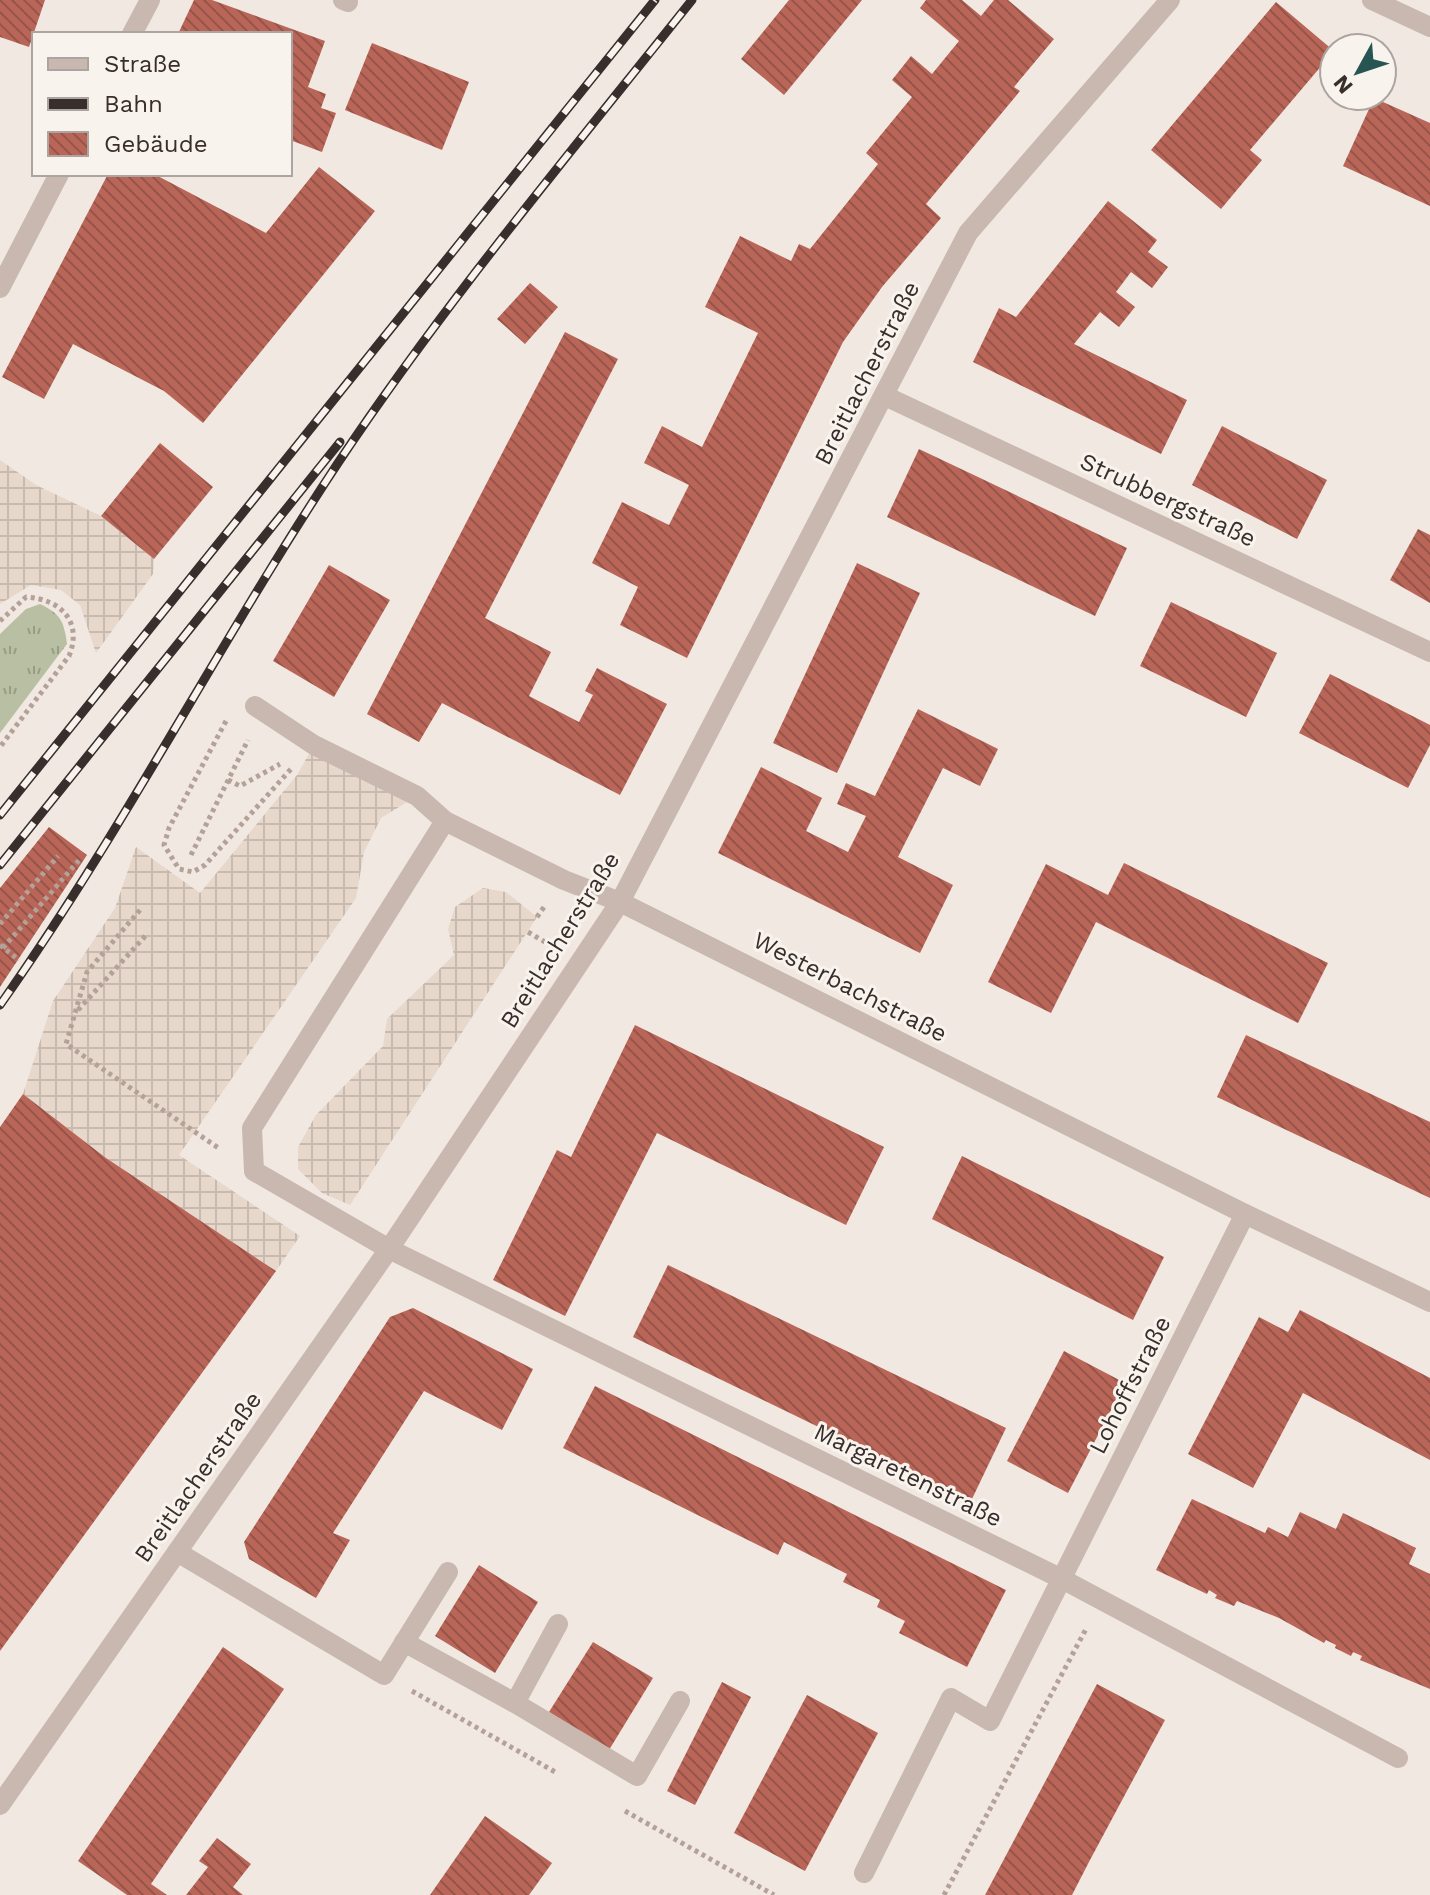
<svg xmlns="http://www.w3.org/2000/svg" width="1430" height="1895" viewBox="0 0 1430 1895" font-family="'Work Sans',sans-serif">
  <defs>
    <pattern id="grass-tufts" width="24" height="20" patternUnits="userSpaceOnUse" patternTransform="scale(2)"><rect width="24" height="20" fill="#b8bfa3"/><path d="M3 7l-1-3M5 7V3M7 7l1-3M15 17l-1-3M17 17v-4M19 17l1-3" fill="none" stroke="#979c85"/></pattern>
    <pattern id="plaza-grid" width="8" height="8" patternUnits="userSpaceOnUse" patternTransform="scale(2)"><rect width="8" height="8" fill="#e7d8cb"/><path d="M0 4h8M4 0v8" fill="none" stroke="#c7baae"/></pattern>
    <pattern id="building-back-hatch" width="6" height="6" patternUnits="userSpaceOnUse" patternTransform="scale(2)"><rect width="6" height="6" fill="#b96658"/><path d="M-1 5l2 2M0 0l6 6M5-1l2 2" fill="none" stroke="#975449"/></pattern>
  </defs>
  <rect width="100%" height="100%" fill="#f1e8e2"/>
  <!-- grass -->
  <path fill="url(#grass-tufts)" d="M40 604C61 614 64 622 67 644L0 733V634L26 609Z"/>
  <!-- plaza -->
  <g fill="url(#plaza-grid)">
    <polygon points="0,460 36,485 101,516 154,559 153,574 96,653 80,605 61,590 31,585 0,604"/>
    <polygon points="314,745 417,796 381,818 364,852 356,898 179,1155 300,1236 276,1271 106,1158 23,1094 53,1001 115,908 136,847 200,893 297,775"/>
    <polygon points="483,888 506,892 537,917 350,1205 322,1193 298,1169 298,1147 316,1115 383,1046 387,1019 454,955 448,929 455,907"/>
  </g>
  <!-- building -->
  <g fill="url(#building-back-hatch)">
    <polygon points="0,0 45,0 29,47 0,37"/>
    <polygon points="194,0 212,0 325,41 308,87 326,94 321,108 336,113 322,152 290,140 290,34 178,34"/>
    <polygon points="789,0 862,0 784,95 741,59"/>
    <polygon points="926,0 962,0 981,16 994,0 1008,0 1054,39 1014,87 1020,91 926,204 941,218 882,287 843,342 687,658 620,625 638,587 592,563 622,502 669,525 689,485 644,463 662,426 702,447 758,333 705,307 740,236 791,261 799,244 810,249 878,164 866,153 912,97 892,80 911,56 932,74 959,41 920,8"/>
    <polygon points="1276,2 1334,51 1250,150 1262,160 1221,209 1151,150"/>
    <polygon points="372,43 469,82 442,150 345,110"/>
    <polygon points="1374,98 1430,123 1430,206 1343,166"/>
    <polygon points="319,167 375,211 203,423 164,391 73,344 44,399 2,377 108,174 154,174 266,233"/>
    <polygon points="1108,201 1157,240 1148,252 1168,267 1152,288 1131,272 1116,292 1135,307 1119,327 1100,312 1074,344 1187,400 1161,454 973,362 999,308 1016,317"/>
    <polygon points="530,283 558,307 525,344 497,319"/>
    <polygon points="565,332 618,359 485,618 551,652 529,696 579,722 593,695 585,691 597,668 667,704 620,795 442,703 419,742 367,714"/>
    <polygon points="1222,426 1327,480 1297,539 1192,485"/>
    <polygon points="160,443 213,487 154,559 101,516"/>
    <polygon points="919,449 1127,548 1095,616 887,517"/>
    <polygon points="1418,529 1430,535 1430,603 1390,580"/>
    <polygon points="857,563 920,593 837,773 773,743"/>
    <polygon points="329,565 390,600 334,697 273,661"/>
    <polygon points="1171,602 1277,653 1246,717 1140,666"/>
    <polygon points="1330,674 1430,725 1430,745 1408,788 1299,733"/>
    <polygon points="918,709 998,749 980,786 943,768 898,857 953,885 920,953 718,853 761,767 822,798 806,831 848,852 866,816 837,804 846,783 875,796"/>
    <polygon points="49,827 87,855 0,987 0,888"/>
    <polygon points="1124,863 1328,963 1298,1023 1096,922 1051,1013 988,982 1046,864 1108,895"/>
    <polygon points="635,1025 884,1147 846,1225 657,1133 565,1316 493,1280 557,1150 571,1157"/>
    <polygon points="1246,1035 1430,1122 1430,1198 1217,1097"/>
    <polygon points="23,1094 106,1158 276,1271 0,1651 0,1127"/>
    <polygon points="962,1156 1164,1257 1133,1320 932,1219"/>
    <polygon points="668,1265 1006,1428 971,1501 633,1337"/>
    <polygon points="413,1308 533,1369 502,1430 424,1391 333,1533 350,1540 316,1598 249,1559 244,1542 390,1317"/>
    <polygon points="1300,1310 1430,1378 1430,1460 1303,1393 1253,1488 1188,1454 1259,1317 1288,1332"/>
    <polygon points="1064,1351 1125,1383 1068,1493 1007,1461"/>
    <polygon points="595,1386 1006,1590 967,1667 899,1633 905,1621 877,1607 880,1600 843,1582 847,1574 784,1542 778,1555 563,1448"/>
    <polygon points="1192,1499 1265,1533 1268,1527 1288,1537 1300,1512 1336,1529 1343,1513 1416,1548 1409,1564 1430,1574 1430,1689 1360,1660 1362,1656 1353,1652 1351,1656 1335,1648 1336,1645 1326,1640 1324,1643 1279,1618 1237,1601 1234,1606 1215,1598 1217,1595 1209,1590 1207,1594 1156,1570"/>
    <polygon points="479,1565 538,1602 495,1673 435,1636"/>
    <polygon points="593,1642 653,1678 609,1750 549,1712"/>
    <polygon points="223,1647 284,1689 151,1884 167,1895 127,1895 78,1861"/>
    <polygon points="722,1682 751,1697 695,1805 667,1791"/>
    <polygon points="1097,1684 1165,1720 1090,1860 1072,1895 985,1895"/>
    <polygon points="807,1695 878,1733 805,1871 734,1833"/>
    <polygon points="485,1816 552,1863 529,1895 430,1895"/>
    <polygon points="217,1838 251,1864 233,1887 243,1895 186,1895 208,1867 199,1861"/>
  </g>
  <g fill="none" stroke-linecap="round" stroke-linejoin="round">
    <!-- path -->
    <g stroke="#b4a299" stroke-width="5" stroke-dasharray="4 4" stroke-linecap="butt">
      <path d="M0 621 26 597C61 599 83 622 69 656L0 747"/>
      <polyline points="226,721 169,828 164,845 179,869 193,872 205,865 291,769"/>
      <polyline points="228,780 240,786 280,764"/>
      <polyline points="191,855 248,740"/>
      <polyline points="140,910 87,972 66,1044 220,1149"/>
      <polyline points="537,917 544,907"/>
      <polyline points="0,924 58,856"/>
      <polyline points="528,932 550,945"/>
      <polyline points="0,945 19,960"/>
      <polyline points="3,948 80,859"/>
      <polyline points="78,1010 148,933"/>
      <polyline points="412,1691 557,1773"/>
      <polyline points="625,1811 774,1895"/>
      <polyline points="944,1895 1086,1629"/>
    </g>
    <!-- minor -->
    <g stroke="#c8b8af" stroke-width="20">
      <polyline points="343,0 348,2"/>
      <polyline points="1372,0 1430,27"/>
      <polyline points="132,34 150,0"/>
      <polyline points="0,288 59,174"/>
      <polyline points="885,396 1430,652"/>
      <polyline points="255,706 314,745 417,796 445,821 564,880 620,902 1245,1214 1430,1302"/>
      <polyline points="445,821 252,1128 254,1171 389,1249 1062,1579 1398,1758"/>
      <polyline points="177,1552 384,1675 448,1572"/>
      <polyline points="404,1642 515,1703 637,1776 680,1701"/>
      <polyline points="515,1703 558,1624"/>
      <polyline points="0,1805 389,1249 620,902 968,233 1170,0"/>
      <polyline points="864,1873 951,1698 990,1721 1245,1214"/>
    </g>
    <!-- rail casing -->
    <g stroke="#382e2c" stroke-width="9">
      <g id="rail">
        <polyline points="0,815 655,0"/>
        <polyline points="0,865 340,442"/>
        <path d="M0 1005C123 831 220 641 338 463 446 301 571 152 692 0"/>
      </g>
    </g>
    <!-- rail -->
    <use href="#rail" stroke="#f9f3ee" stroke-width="6" stroke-dasharray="18" stroke-linecap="butt"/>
  </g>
  <g text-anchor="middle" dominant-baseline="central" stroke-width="6" stroke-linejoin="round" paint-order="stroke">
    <!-- street labels -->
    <g font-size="24" fill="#382e2c" stroke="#f9f3ee">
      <text transform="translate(867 373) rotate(-63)">Breitlacherstraße</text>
      <text transform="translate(1168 500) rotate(25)">Strubbergstraße</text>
      <text transform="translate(560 940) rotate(-58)">Breitlacherstraße</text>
      <text transform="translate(850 987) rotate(27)">Westerbachstraße</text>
      <text transform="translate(1130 1385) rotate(-63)">Lohoffstraße</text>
      <text transform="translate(908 1475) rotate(26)">Margaretenstraße</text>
      <text transform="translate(198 1477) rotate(-55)">Breitlacherstraße</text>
    </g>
  </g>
  <!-- legend -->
  <rect x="32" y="32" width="260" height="144" fill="#f9f3ee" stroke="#aca4a0" stroke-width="2"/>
  <rect x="48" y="58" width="40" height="12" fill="#c8b8af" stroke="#aca4a0" stroke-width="2"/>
  <text x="104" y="72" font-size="24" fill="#382e2c">Straße</text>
  <rect x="48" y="98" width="40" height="12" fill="#382e2c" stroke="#aca4a0" stroke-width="2"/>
  <text x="104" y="112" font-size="24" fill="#382e2c">Bahn</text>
  <rect x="48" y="132" width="40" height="24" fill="url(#building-back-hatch)" stroke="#aca4a0" stroke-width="2"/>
  <text x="104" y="152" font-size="24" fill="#382e2c">Gebäude</text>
  <!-- north arrow -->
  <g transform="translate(1358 72) rotate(230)"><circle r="38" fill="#f9f3ee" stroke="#aca4a0" stroke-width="2"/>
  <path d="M0-6L14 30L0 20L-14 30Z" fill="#265553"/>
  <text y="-12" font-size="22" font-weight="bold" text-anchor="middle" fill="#382e2c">N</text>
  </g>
</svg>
